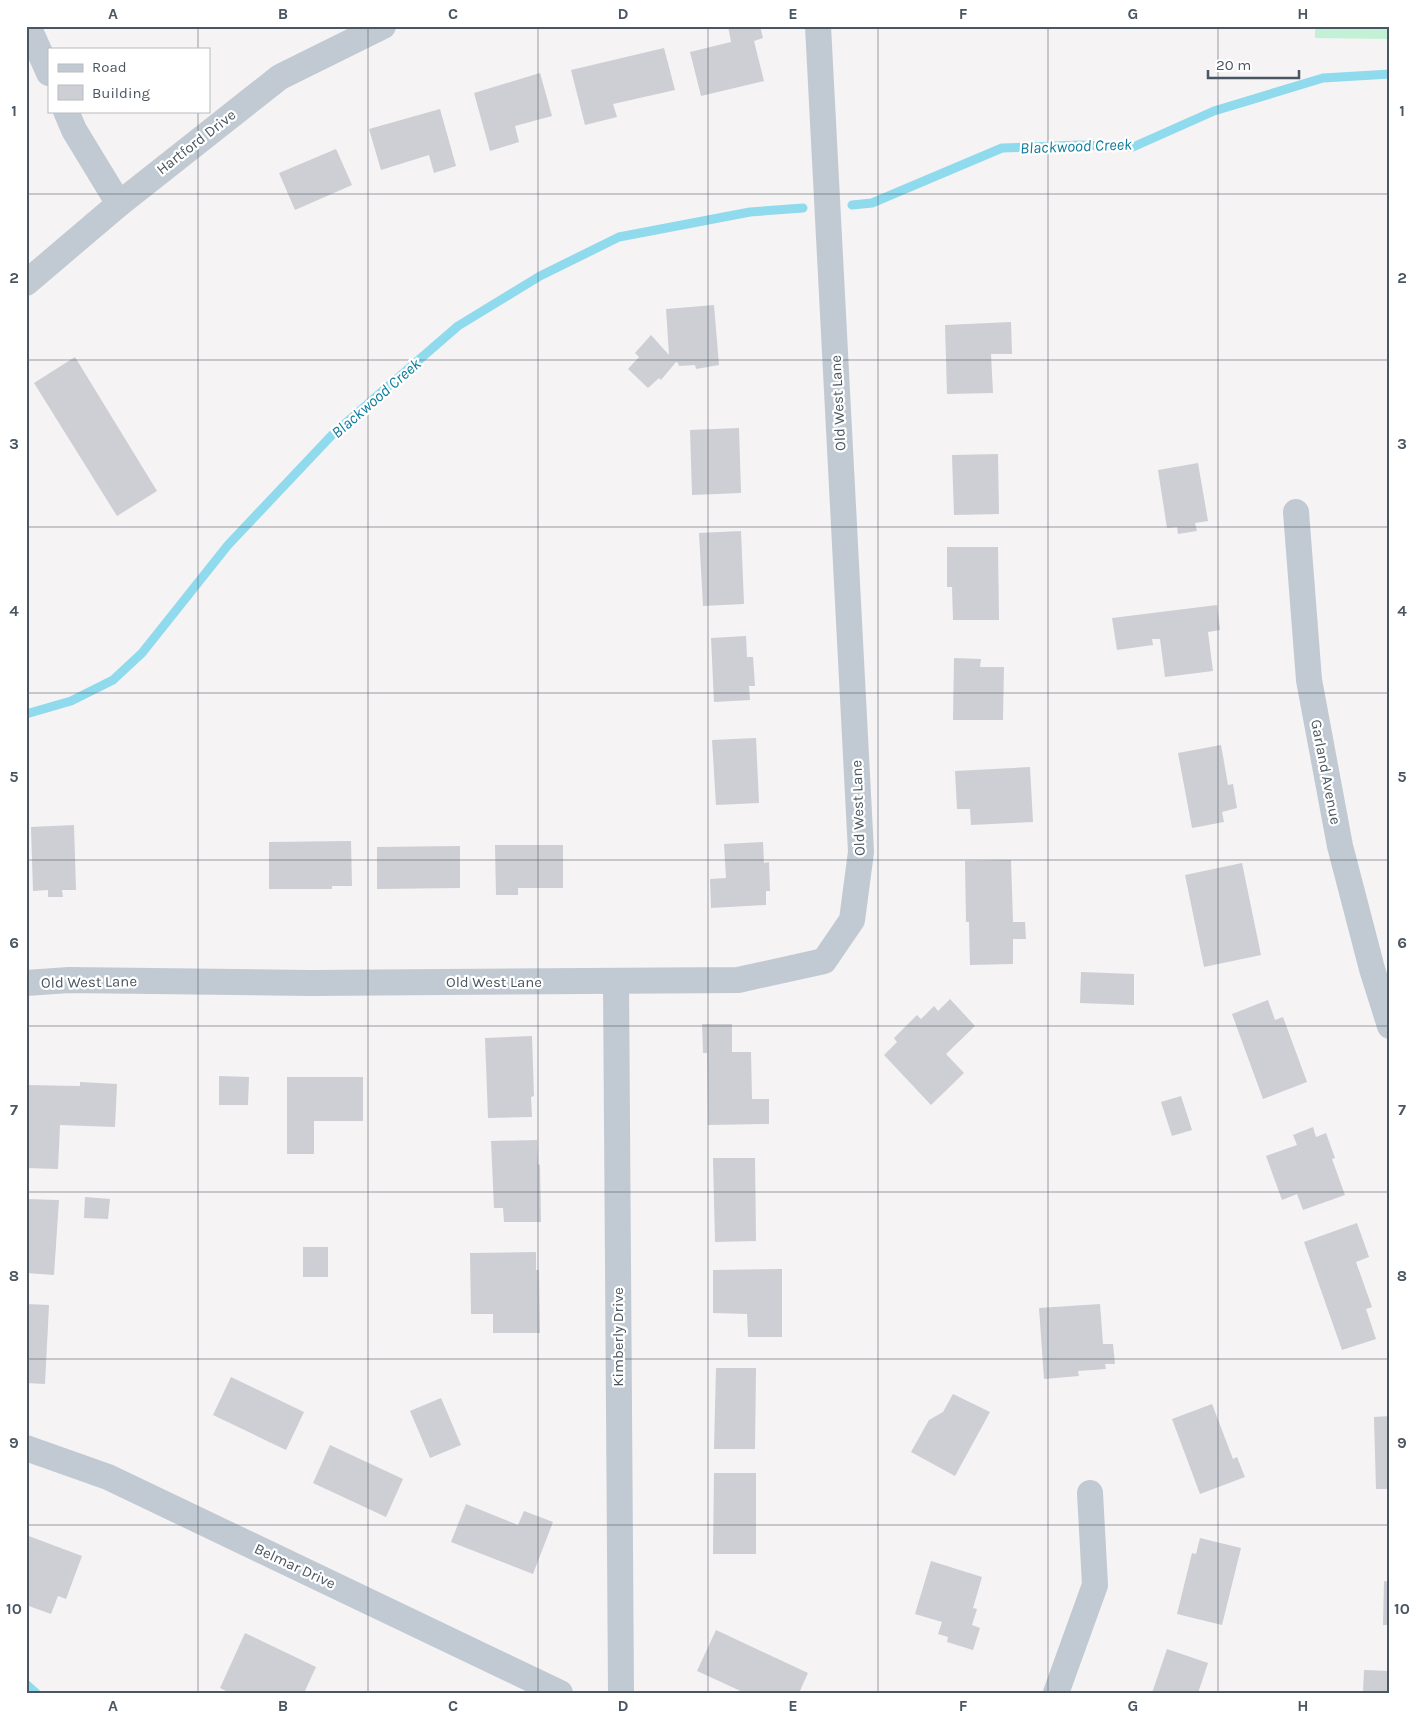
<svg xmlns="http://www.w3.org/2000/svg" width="1416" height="1719" viewBox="0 0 1416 1719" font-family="Karla,sans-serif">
  <rect width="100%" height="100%" fill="#f5f3f3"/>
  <!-- green -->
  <polygon fill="#c3f1d5" points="1315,26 1390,26 1390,39 1315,38"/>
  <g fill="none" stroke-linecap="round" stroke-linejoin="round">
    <!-- stream -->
    <g stroke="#90daee" stroke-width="9">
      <polyline points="852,205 872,203 1002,148 1080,145 1133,147 1214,111 1323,78 1390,74"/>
      <polyline points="26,714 71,701 113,680 142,653 228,545 332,435 458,326 540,276 619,237 750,212 803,208"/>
      <polyline points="26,1684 36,1693"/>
    </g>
  </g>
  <!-- building -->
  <g fill="#cdcfd5">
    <polygon points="728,26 760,26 763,38 754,41 764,81 701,96 690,52 731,42"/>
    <polygon points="664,48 675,90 613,104 617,117 585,125 571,70"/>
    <polygon points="540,73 552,116 515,126 519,142 490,151 474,93"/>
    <polygon points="440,109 456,166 434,173 429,155 381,170 369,129"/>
    <polygon points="336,149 352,185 295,210 279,173"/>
    <polygon points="714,305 719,365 696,369 695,365 679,366 678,363 676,362 661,380 659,378 648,388 628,369 639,357 635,353 651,335 669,355 666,309"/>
    <polygon points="1011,322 1012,354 991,354 993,393 947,394 945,325"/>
    <polygon points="75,357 157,491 117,516 34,383"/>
    <polygon points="739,428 741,493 692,495 690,430"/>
    <polygon points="998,454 999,514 954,515 952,455"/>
    <polygon points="1198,463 1208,521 1195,523 1197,531 1178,534 1177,527 1167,528 1158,470"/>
    <polygon points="741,531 744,604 703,606 699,533"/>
    <polygon points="947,547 998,547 999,620 953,620 952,587 947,587"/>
    <polygon points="1217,605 1220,630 1208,632 1213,671 1165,677 1160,639 1152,639 1153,645 1117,650 1112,618"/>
    <polygon points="746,636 747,657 753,657 755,686 749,686 750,700 714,702 711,638"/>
    <polygon points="954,658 981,659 980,667 1004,667 1003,720 953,720"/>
    <polygon points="756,738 759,803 716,805 712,740"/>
    <polygon points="1221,745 1228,785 1233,784 1237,808 1222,812 1224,822 1192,828 1178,753"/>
    <polygon points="1030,767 1033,822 971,825 970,809 957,809 955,771"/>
    <polygon points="74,825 76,890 62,890 63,897 48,897 48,890 33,891 31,827"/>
    <polygon points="351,841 352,886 332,886 332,889 269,889 269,842"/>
    <polygon points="763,842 764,863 769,862 770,891 766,891 766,905 711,908 710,879 726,878 724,844"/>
    <polygon points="495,845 563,845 563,888 518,888 518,895 496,895"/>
    <polygon points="460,846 460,888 377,889 377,847"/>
    <polygon points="1011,860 1013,922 1025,922 1026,939 1013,939 1013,964 970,965 969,922 966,922 965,861"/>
    <polygon points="1242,863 1261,955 1204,967 1185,875"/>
    <polygon points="1081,972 1134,974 1134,1005 1080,1003"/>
    <polygon points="950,999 975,1026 946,1054 964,1073 931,1105 884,1055 897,1042 894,1038 917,1015 921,1019 934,1006 938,1011"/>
    <polygon points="1268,1000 1275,1020 1283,1017 1307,1082 1263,1099 1232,1014"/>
    <polygon points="702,1024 732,1024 732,1052 751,1052 752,1099 769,1099 769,1124 708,1125 707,1053 703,1053"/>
    <polygon points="532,1036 534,1096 531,1097 532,1117 488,1118 485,1038"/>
    <polygon points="219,1076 249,1077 248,1105 219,1105"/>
    <polygon points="287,1077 363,1077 363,1121 314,1121 314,1154 287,1154"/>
    <polygon points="80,1082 117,1084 115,1127 60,1125 58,1169 26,1168 26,1085 80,1086"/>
    <polygon points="1181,1096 1192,1130 1172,1136 1161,1102"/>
    <polygon points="1313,1127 1316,1137 1326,1133 1335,1158 1332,1159 1345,1195 1303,1210 1297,1194 1282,1200 1266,1156 1297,1145 1293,1135"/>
    <polygon points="537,1140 538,1164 540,1165 541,1222 504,1222 503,1208 494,1208 491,1141"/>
    <polygon points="713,1158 755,1158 756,1241 715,1242"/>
    <polygon points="85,1197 110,1199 108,1219 84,1218"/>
    <polygon points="26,1199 59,1200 54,1275 26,1273"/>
    <polygon points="1357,1223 1369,1257 1356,1262 1372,1307 1366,1309 1376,1339 1342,1350 1304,1242"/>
    <rect x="303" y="1247" width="25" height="30"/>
    <polygon points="536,1252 536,1270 539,1270 540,1333 493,1333 493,1314 471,1314 470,1253"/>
    <polygon points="782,1269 782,1337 748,1337 747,1314 713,1313 713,1270"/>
    <polygon points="26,1304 49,1305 45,1384 26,1383"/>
    <polygon points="1100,1304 1103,1344 1113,1344 1115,1364 1105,1364 1106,1369 1078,1371 1079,1376 1044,1379 1039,1308"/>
    <polygon points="716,1368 756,1368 755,1449 714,1449"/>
    <polygon points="231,1377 304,1412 286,1450 213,1415"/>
    <polygon points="953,1394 990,1412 955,1476 911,1452 929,1420 943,1412"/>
    <polygon points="441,1398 461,1445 430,1458 410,1411"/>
    <polygon points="1212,1404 1233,1459 1237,1457 1245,1477 1200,1494 1172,1419"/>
    <polygon points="1390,1416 1390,1489 1376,1489 1374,1417"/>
    <polygon points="330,1445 403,1479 386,1517 313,1483"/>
    <polygon points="714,1473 756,1473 756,1554 713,1554"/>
    <polygon points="466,1504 518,1525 524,1511 553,1522 533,1574 451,1542"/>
    <polygon points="26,1535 82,1556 66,1599 58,1596 51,1614 26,1605"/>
    <polygon points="1200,1538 1241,1548 1222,1625 1177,1614 1192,1553 1196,1554"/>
    <polygon points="931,1561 982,1577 973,1608 977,1609 972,1625 980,1628 973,1650 947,1642 948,1637 938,1634 942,1622 915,1614"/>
    <polygon points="1384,1581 1390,1582 1390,1625 1383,1625"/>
    <polygon points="716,1630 808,1673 799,1693 745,1693 697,1671"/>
    <polygon points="245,1633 316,1667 304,1693 230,1693 220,1688"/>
    <polygon points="1167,1649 1208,1663 1198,1693 1152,1693"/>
    <polygon points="1364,1670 1390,1671 1390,1693 1363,1693"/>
  </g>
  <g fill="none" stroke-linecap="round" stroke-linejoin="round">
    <!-- minor -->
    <g stroke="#c1cad2" stroke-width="26">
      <polyline points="28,26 49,73"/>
      <polyline points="66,111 74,130 119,204"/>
      <polyline points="26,283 119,204 280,77 383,26"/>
      <polyline points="1296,512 1309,680 1340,846 1372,969 1390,1026"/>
      <polyline points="616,981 621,1693"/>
      <polyline points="26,983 69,980 311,983 738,980 824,961 852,920 861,852 818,26"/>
      <polyline points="26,1448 108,1477 560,1693"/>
      <polyline points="1056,1693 1095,1585 1090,1493"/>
    </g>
  </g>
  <!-- grid -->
  <path fill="none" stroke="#4a5661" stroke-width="1" stroke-opacity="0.55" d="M198 26V49M368 26V1693M538 26V1693M708 26V1693M878 26V1693M1048 26V1693M1218 26V1693M198 111V1693M26 194H1390M26 360H1390M26 527H1390M26 693H1390M26 860H1390M26 1026H1390M26 1192H1390M26 1359H1390M26 1525H1390"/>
  <g text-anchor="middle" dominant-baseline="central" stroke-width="4.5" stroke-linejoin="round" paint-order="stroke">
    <!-- street labels -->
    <g font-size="15" fill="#4a5661" stroke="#fff">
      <text transform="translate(196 142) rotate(-38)">Hartford Drive</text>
      <text transform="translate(838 403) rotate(-93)">Old West Lane</text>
      <text transform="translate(1326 772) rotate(79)">Garland Avenue</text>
      <text transform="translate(858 808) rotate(-92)">Old West Lane</text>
      <text transform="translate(89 982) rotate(-1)">Old West Lane</text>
      <text x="494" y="982">Old West Lane</text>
      <text transform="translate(618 1337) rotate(-90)">Kimberly Drive</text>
      <text transform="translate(295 1566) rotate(25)">Belmar Drive</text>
    </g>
    <!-- water labels -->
    <g font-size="16" font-style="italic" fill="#0c7c9b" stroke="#fff">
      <text transform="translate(1076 146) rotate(-2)">Blackwood Creek</text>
      <text transform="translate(376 398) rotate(-41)">Blackwood Creek</text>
    </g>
  </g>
  <!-- border -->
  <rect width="1416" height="1719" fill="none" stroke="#ffffff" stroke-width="55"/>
  <!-- legend -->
  <rect x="48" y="48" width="162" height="65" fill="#ffffff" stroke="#b7bbc0"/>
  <rect x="58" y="64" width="25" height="8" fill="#c1cad2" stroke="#b7bbc0"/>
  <text x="92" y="72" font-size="15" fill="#4a5661">Road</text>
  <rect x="58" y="85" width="25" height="15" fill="#cdcfd5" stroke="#b7bbc0"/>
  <text x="92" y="98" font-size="15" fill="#4a5661">Building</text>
  <!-- scale -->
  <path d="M1208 70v8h91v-8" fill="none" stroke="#4a5661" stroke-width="2.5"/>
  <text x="1216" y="70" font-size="15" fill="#4a5661" stroke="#ffffff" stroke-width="4" paint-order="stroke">20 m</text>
  <rect x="28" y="28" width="1360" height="1664" fill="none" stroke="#4a5661" stroke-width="2"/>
  <g font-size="16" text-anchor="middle" font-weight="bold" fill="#4a5661">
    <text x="113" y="19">A</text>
    <text x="283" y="19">B</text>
    <text x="453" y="19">C</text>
    <text x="623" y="19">D</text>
    <text x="793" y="19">E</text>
    <text x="963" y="19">F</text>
    <text x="1133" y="19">G</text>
    <text x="1303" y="19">H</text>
    <text x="14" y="116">1</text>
    <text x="1402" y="116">1</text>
    <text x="14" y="283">2</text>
    <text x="1402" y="283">2</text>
    <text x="14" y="449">3</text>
    <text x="1402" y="449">3</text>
    <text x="14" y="616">4</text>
    <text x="1402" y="616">4</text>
    <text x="14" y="782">5</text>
    <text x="1402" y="782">5</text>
    <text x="14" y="948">6</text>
    <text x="1402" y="948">6</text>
    <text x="14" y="1115">7</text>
    <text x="1402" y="1115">7</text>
    <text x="14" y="1281">8</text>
    <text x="1402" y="1281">8</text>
    <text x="14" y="1448">9</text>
    <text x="1402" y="1448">9</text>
    <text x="14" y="1614">10</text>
    <text x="1402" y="1614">10</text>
    <text x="113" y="1711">A</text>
    <text x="283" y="1711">B</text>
    <text x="453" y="1711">C</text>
    <text x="623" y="1711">D</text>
    <text x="793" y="1711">E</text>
    <text x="963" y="1711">F</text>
    <text x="1133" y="1711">G</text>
    <text x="1303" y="1711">H</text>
  </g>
</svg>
